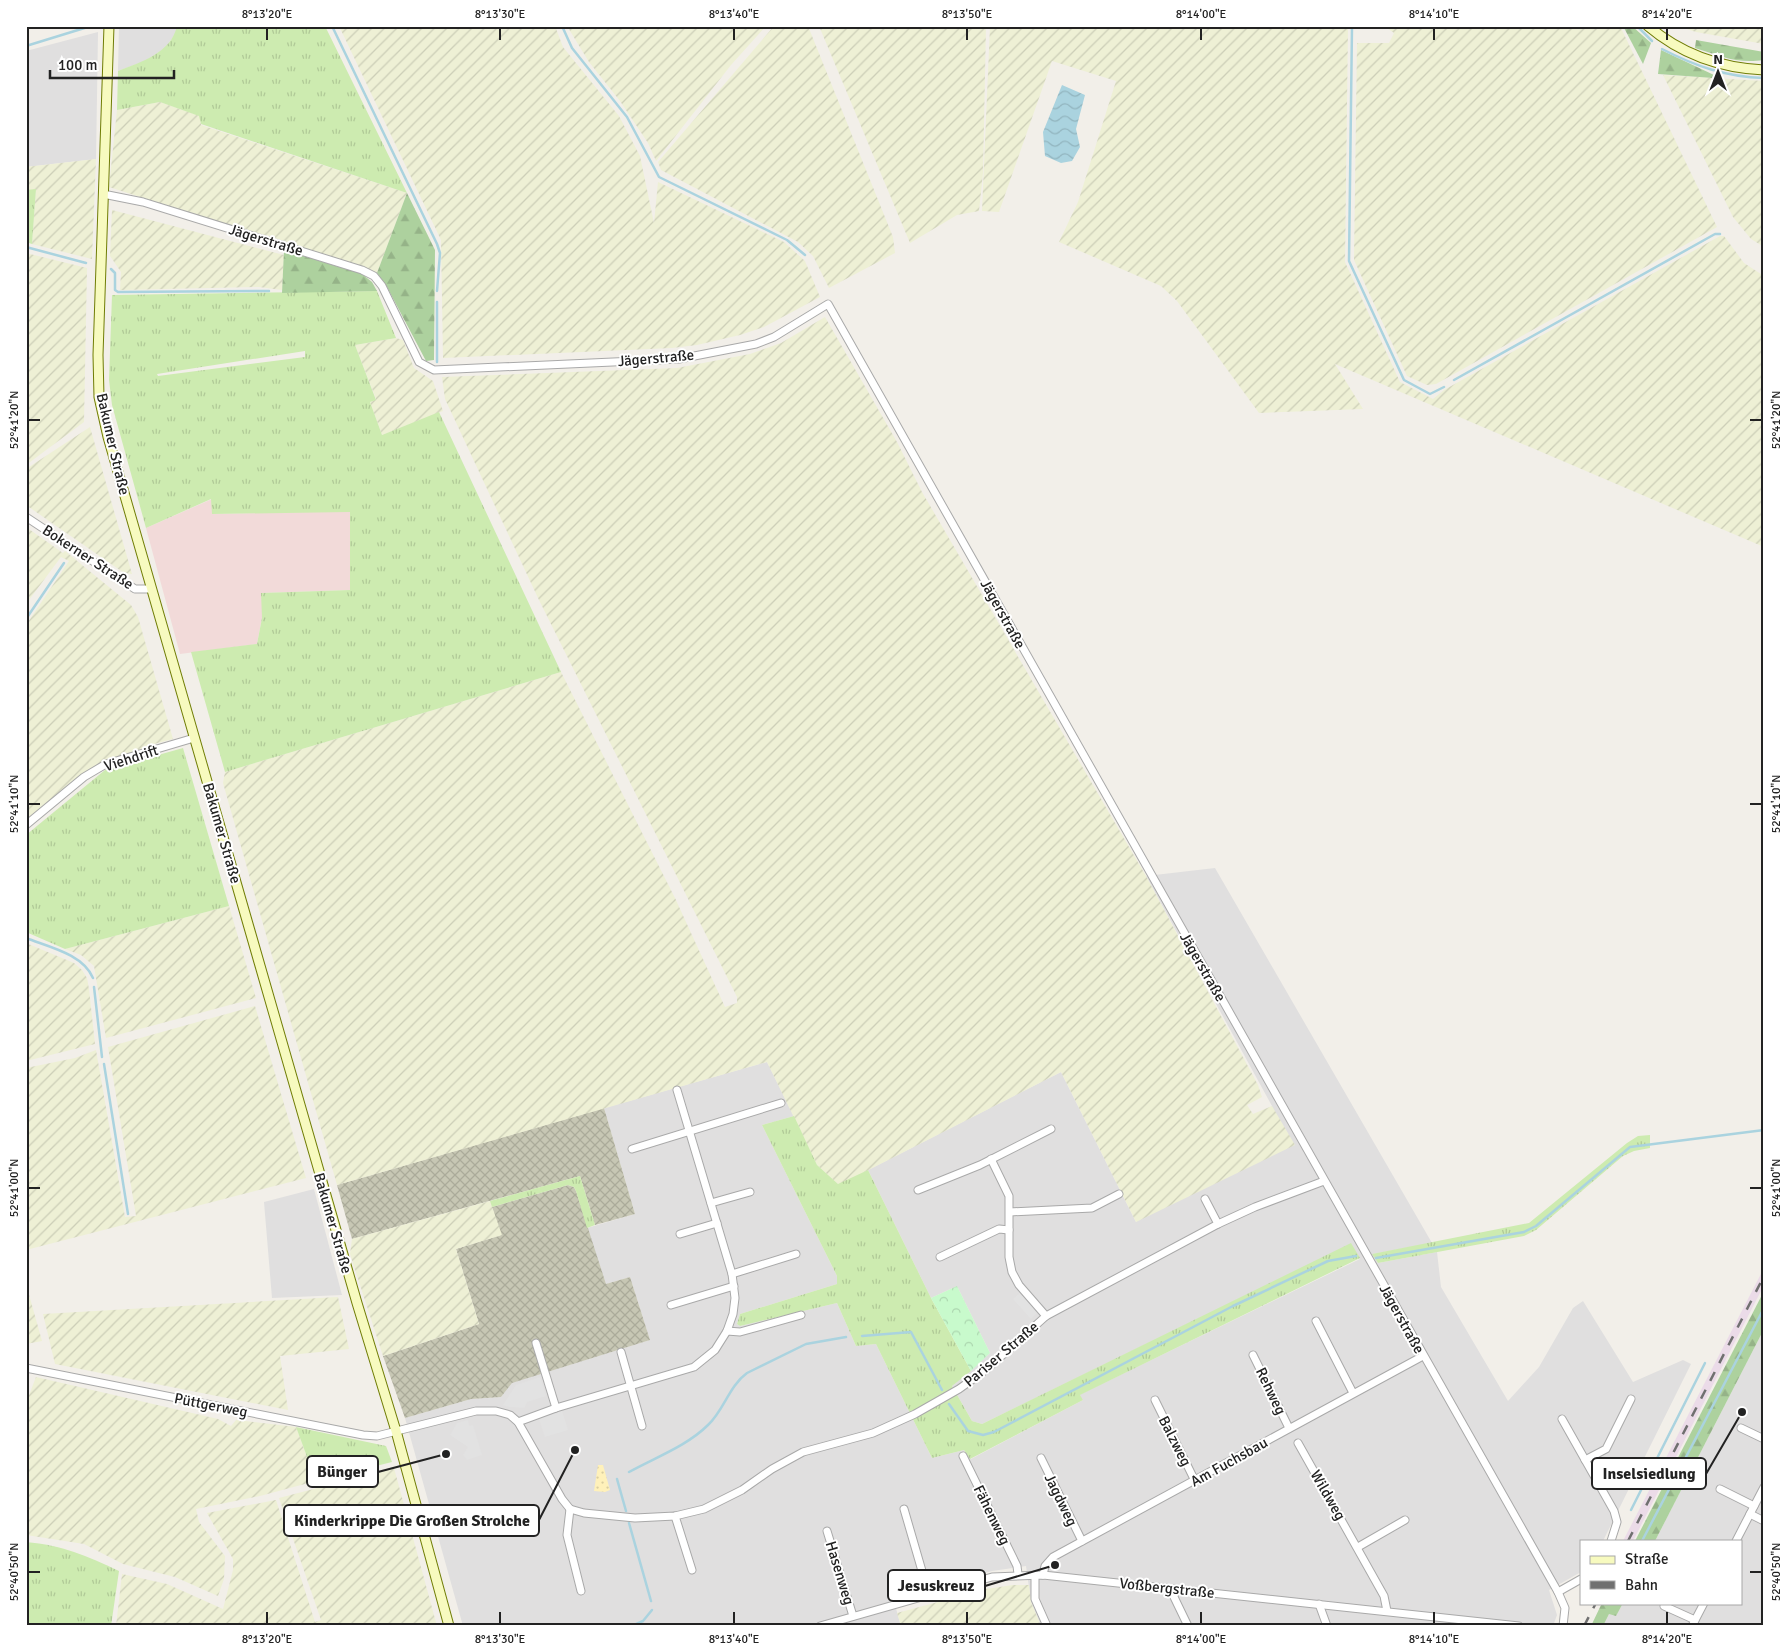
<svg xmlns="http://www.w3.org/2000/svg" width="1790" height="1652" viewBox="0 0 1790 1652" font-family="Signika,sans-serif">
  <defs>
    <pattern id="construction-cross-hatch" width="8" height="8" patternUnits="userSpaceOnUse" patternTransform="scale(1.25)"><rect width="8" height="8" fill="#c7c7b4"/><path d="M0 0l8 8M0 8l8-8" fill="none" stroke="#abab9a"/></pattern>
    <pattern id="farmland-furrows" width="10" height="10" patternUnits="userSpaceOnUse" patternTransform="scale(1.25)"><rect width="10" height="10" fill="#eef0d5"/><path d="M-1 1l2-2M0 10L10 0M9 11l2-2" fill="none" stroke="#ccceb7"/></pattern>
    <pattern id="grass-tufts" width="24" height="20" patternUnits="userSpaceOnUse" patternTransform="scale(1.25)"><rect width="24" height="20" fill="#cdebb0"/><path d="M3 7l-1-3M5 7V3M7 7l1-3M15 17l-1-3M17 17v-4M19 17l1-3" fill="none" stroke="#b0c997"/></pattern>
    <pattern id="forest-firs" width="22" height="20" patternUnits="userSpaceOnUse" patternTransform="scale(1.25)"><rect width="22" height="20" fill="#add19e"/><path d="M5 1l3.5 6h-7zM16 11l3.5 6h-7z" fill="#95b388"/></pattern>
    <pattern id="sand-dots" width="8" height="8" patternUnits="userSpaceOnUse" patternTransform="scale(1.25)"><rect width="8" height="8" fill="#fff1ba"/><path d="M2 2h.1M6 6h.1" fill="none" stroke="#dacea0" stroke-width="1.8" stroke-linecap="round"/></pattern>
    <pattern id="park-crowns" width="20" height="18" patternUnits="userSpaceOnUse" patternTransform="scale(1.25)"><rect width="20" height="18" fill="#c8facc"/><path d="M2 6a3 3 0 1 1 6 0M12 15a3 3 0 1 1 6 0" fill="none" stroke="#acd6af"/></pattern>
    <pattern id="water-waves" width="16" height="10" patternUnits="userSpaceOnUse" patternTransform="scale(1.25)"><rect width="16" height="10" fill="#aad3df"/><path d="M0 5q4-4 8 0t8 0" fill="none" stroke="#92b5bf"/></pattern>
  </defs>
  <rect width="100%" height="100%" fill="#f2efe9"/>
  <!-- residential -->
  <g fill="#e0dfdf">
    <polygon points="119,26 177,26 176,33 165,48 145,61 118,71"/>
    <polygon points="98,32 96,159 26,167 26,51"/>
    <polygon points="1215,868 1432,1243 1373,1254 1378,1263 1437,1252 1441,1287 1508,1401 1539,1367 1573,1308 1583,1301 1633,1382 1683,1360 1691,1364 1603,1541 1581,1541 1581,1572 1549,1590 1557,1615 1553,1626 1041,1626 1031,1602 1026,1566 992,1571 893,1598 901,1626 463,1626 405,1418 471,1399 501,1397 511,1383 650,1340 630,1277 606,1284 587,1228 635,1214 604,1108 767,1062 794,1116 762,1125 837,1276 837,1284 740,1314 737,1324 740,1326 837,1303 856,1346 876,1344 932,1458 964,1450 971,1459 1083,1400 1079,1395 1360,1259 1351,1244 982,1424 972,1421 952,1386 990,1353 957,1286 931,1298 868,1170 1061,1072 1136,1222 1272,1106 1146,876"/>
    <polygon points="314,1189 342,1295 272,1298 264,1202"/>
    <polygon points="1764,1329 1764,1626 1603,1626 1609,1614 1616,1615 1623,1603 1741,1603 1741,1541 1655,1541"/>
  </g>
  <!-- commercial -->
  <polygon fill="#f2dad9" points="212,499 212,514 350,511 350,590 262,593 262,618 257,644 180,654 146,528"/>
  <!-- railway -->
  <polygon fill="#ebdbe8" points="1764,1268 1764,1285 1633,1541 1623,1541"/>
  <!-- construction -->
  <g fill="url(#construction-cross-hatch)">
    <polygon points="604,1108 635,1214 595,1225 580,1176 352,1239 337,1185"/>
    <polygon points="568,1185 574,1187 576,1191 606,1284 630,1277 650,1340 512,1383 501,1397 471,1399 405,1418 383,1356 479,1324 456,1249 501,1235 492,1207"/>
  </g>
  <!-- farmland -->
  <g fill="url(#farmland-furrows)">
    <polygon points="339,26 555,26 563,47 619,116 640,156 654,223 658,182 784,242 805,261 820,297 764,327 740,335 697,345 672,348 443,358 441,240"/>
    <polygon points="567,26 766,26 731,65 656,161 648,143 620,101 589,62"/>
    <polygon points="774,26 808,26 893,237 895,253 829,288 813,256 798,242 661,170 658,162"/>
    <polygon points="819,26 986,26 983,173 979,211 957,215 910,243"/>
    <polygon points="990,26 1348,26 1345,262 1400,382 1433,399 1444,390 1720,236 1724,236 1744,263 1764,276 1764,547 1335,364 1363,409 1259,413 1177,301 1161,286 1059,242 1078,202 1116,81 1052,61 999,212 982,211"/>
    <polygon points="1384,26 1620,26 1717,227 1436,384 1427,385 1407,376 1354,260 1357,43 1389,43 1394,33"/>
    <polygon points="1677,26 1764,26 1764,44 1696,32"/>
    <polygon points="1663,75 1764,81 1764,247 1751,239 1733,217"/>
    <polygon points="160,102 200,116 201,125 407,193 377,273 109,187 117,110"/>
    <polygon points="96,159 92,259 32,244 36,190 26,190 26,167"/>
    <polygon points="112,210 284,255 282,290 259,287 120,290 121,272 110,256"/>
    <polygon points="26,253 87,268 84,422 26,465"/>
    <polygon points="825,317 897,442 922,492 1146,876 1258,1085 1262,1097 1247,1105 1253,1114 1272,1106 1295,1145 1136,1222 1061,1072 839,1185 817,1165 767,1062 337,1185 223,783 225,772 561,672 675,898 725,1007 737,1003 737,997 538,598 445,399 442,377 677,368 750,354 781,343"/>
    <polygon points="396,338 403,340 414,368 433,381 443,411 382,435 370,402 376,399 355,345"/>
    <polygon points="90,427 132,574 124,573 26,505 26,469"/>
    <polygon points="26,527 63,553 65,551 131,605 138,617 173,739 154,744 154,748 105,761 26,821 26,625 69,561 61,557 26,604"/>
    <polygon points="229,906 256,998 106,1038 94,966 81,955 65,949"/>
    <polygon points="26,943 74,963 82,970 87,978 89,989 95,1044 26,1061"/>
    <polygon points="255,1006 306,1178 26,1250 26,1068 75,1058 96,1050 125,1217 136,1216 108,1047"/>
    <polygon points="490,1201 502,1235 456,1249 479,1324 383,1356 350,1254 352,1239"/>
    <polygon points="26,1284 42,1341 26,1344"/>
    <polygon points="338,1297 349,1349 280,1356 288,1410 55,1364 43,1314"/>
    <polygon points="36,1377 218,1419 231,1426 236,1420 296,1427 316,1481 260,1496 196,1509 199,1522 225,1556 224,1579 218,1596 175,1577 123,1564 84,1544 26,1535 26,1403"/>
    <polygon points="394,1468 437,1626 116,1626 122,1574 167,1584 223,1609 233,1570 233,1559 207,1513 276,1500 315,1622 321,1620 279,1498"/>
    <polygon points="1013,1585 1029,1585 1031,1602 1041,1626 901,1626 897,1613 986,1589"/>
  </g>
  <!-- grass -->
  <g fill="url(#grass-tufts)" fill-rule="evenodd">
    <path d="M177 26H325L407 193 201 124 199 116 160 102 117 110 118 71C141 62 171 53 177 26Z"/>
    <polygon points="36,189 32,244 26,242 26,190"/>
    <path d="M377 291 396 338 355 345 376 400 370 402 382 435 439 412 561 672 225 772 191 652 257 644 262 618 261 593 350 590V512L212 514 211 499 146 528 112 405 109 380 112 295ZM305 351V357L158 376 157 374Z"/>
    <polygon points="183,748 229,906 65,949 26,932 26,835 105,770"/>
    <polygon points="794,1116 817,1165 838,1184 868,1170 931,1298 971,1371 952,1386 972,1421 982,1424 1351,1243 1360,1258 1080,1395 1083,1400 970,1459 964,1450 932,1458 876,1344 856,1346 837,1303 740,1326 737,1324 740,1314 837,1284 837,1276 762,1125"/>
    <polygon points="1650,1135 1650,1148 1634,1151 1623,1156 1536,1230 1524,1236 1378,1263 1372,1254 1529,1223 1627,1143 1638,1136"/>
    <polygon points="580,1176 595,1225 587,1228 576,1191 574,1187 568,1185 492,1207 490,1201"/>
    <polygon points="296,1427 386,1446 392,1462 316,1481"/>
    <path d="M26 1542C62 1545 87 1556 119 1571L111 1626H26Z"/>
  </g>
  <!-- forest -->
  <g fill="url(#forest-firs)">
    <polygon points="1623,26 1632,26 1651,43 1643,64"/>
    <path d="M1696 40 1764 52V60C1736 64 1721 56 1695 48Z"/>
    <polygon points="1661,50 1714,75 1713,78 1658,74"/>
    <polygon points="407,193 435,250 434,360 426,361 387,287 377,273"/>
    <polygon points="284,250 362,274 372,282 377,291 282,293"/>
    <polygon points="1764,1291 1764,1329 1655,1541 1635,1541"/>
    <polygon points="1602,1603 1623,1603 1616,1616 1609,1614 1603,1626 1591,1626"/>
  </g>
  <!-- sand -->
  <polygon fill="url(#sand-dots)" points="598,1465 603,1465 610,1490 605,1492 594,1491"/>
  <!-- park -->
  <polygon fill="url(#park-crowns)" points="957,1286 990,1353 971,1371 931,1298"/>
  <!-- parking -->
  <g fill="#e2e2e2">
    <polygon points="1020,1293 1038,1312 1031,1319 1013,1299"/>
    <polygon points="540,1377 546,1396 527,1402 524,1408 509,1407 503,1405 516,1385"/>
    <polygon points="562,1411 568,1430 545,1437 539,1419"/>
    <polygon points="468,1420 469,1426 473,1425 482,1455 467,1460 463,1455 468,1447 450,1435 457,1423"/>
  </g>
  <!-- water -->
  <polygon fill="url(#water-waves)" points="1062,85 1085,95 1076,129 1080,147 1072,161 1061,163 1045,156 1043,132"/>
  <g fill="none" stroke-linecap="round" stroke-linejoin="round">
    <!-- stream -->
    <g stroke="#aad3df" stroke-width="2.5">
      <polyline points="332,26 437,244 440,253 437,291"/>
      <polyline points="562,26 572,48 627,117 659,177 787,240 805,255"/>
      <polyline points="1352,26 1349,261 1404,380 1430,394 1444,387"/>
      <polyline points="1637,26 1652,41"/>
      <polyline points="26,46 91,26"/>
      <path d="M1662 49C1695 66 1726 77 1764 78"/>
      <polyline points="26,247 86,263"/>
      <polyline points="111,269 115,273 115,290 118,292 269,291"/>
      <polyline points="437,302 437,362"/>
      <polyline points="1454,380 1715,234 1720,234"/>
      <polyline points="26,619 64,563"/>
      <path d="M26 938C49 947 83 954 93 978"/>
      <polyline points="94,987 102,1057"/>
      <polyline points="104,1064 128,1214"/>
      <polyline points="1376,1258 1524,1232 1536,1226 1630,1147 1764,1130"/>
      <polyline points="862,1336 911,1332 942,1390"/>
      <polyline points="949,1404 968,1431 983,1435 994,1432 1233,1306 1328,1261 1356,1256"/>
      <path d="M629 1472C654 1458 687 1446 708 1425 724 1410 729 1386 747 1373L806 1344 846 1337"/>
      <polyline points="617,1479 626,1511"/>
      <polyline points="1631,1510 1705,1363"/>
      <polyline points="629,1523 651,1601"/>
      <polyline points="1642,1541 1764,1308"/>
      <polyline points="632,1626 643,1621 652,1610"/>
    </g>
    <!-- street casing -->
    <g stroke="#a9a9a9" stroke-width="9">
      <g id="street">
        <polyline points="103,194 143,202 362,270 374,276 382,286 419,362 434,370 679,359 756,344 774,337 828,304 1558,1592 1565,1608 1563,1626"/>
        <polyline points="26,517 135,589 151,589"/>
        <polyline points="26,825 84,777 106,764 194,738"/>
        <polyline points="632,1149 781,1103"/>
        <polyline points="991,1159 1009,1196 1009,1257 1012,1272 1019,1285 1046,1316"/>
        <polyline points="918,1190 980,1165 1051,1129"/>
        <polyline points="1205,1199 1218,1224"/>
        <polyline points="711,1203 750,1192"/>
        <polyline points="1010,1212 1092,1208 1119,1194"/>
        <polyline points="680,1234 717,1223"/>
        <polyline points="940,1257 999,1229 1009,1230"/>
        <polyline points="732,1274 796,1254"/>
        <polyline points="671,1305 734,1286"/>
        <polyline points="1316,1321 1353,1393"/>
        <polyline points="727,1331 740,1332 801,1315"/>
        <polyline points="536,1343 556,1408"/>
        <polyline points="621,1352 642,1426"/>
        <polyline points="1253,1355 1289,1428"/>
        <polyline points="26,1368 363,1435 377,1436 476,1411 496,1411 510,1415 518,1422 562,1499 570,1509 584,1513 635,1518 675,1516 704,1509 742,1490 772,1469 803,1452 873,1433 915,1414 959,1389 987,1369 1046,1316 1218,1224 1255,1207 1324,1181"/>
        <polyline points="1155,1400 1195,1481"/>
        <polyline points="1562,1419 1614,1511 1617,1522 1611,1541"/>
        <polyline points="518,1422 556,1408 694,1367 715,1350 727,1331 733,1314 735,1298 732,1274 677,1090"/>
        <polyline points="1741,1428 1764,1439"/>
        <polyline points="1298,1443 1384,1596 1387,1611"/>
        <polyline points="963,1456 1017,1566 1018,1574"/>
        <polyline points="1041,1458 1082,1541"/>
        <polyline points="1585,1460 1606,1449 1631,1399"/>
        <polyline points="1720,1489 1754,1506"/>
        <polyline points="570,1509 567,1535 581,1591"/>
        <polyline points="904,1509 929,1595"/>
        <polyline points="1750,1514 1764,1521"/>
        <polyline points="675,1516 692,1570"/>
        <polyline points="827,1531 853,1616"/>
        <polyline points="1736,1541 1764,1487"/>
        <polyline points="1358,1547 1405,1520"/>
        <polyline points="1035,1575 1035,1599 1047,1626"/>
        <polyline points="1043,1575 1045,1566 1053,1557 1423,1356"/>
        <polyline points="1175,1589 1174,1597 1188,1626"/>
        <polyline points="1558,1592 1581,1579"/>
        <polyline points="1319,1604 1327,1626"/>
        <polyline points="1664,1606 1695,1620"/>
        <polyline points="820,1626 992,1577 1043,1575 1519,1626"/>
        <polyline points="1692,1626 1704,1603"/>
      </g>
    </g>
    <!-- secondary casing -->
    <g stroke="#707d05" stroke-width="11">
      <g id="secondary">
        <polyline points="109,26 98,355 99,397 108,437 357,1303 396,1431 449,1626"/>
        <path d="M1648 26C1681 54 1721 68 1764 70"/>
      </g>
    </g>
    <!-- street -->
    <use href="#street" stroke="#fff" stroke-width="7"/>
    <!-- secondary -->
    <use href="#secondary" stroke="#f7fabf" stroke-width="9"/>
    <!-- rail -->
    <g stroke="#707070" stroke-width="2.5" stroke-dasharray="10 10" stroke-linecap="butt">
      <polyline points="1628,1541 1764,1276"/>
      <polyline points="1584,1626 1596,1603"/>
    </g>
  </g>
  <!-- ticks -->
  <path fill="none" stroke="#222" stroke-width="2" d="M267 28V40M500 28V40M734 28V40M967 28V40M1201 28V40M1434 28V40M1667 28V40M28 420H40M1750 420H1762M28 804H40M1750 804H1762M28 1188H40M1750 1188H1762M28 1572H40M1750 1572H1762M267 1612V1624M500 1612V1624M734 1612V1624M967 1612V1624M1201 1612V1624M1434 1612V1624M1667 1612V1624"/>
  <g text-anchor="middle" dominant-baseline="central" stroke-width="4" stroke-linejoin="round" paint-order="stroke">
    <!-- street labels -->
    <g font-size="15" fill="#222" stroke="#fff">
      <text transform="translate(266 240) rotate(17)">Jägerstraße</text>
      <text transform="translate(656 358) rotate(-5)">Jägerstraße</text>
      <text transform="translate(113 444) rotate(77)">Bakumer Straße</text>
      <text transform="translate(88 557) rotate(33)">Bokerner Straße</text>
      <text transform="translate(1003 614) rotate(61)">Jägerstraße</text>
      <text transform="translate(131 758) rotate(-18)">Viehdrift</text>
      <text transform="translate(222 833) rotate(74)">Bakumer Straße</text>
      <text transform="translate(1203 967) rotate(60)">Jägerstraße</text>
      <text transform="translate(333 1223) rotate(74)">Bakumer Straße</text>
      <text transform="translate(1402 1319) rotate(61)">Jägerstraße</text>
      <text transform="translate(1001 1354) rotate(-40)">Pariser Straße</text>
      <text transform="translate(1271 1391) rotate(64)">Rehweg</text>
      <text transform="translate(211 1405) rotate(11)">Püttgerweg</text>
      <text transform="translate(1175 1441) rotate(63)">Balzweg</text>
      <text transform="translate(1229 1462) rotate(-29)">Am Fuchsbau</text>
      <text transform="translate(1328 1495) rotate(60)">Wildweg</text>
      <text transform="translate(1061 1500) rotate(64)">Jagdweg</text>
      <text transform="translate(992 1515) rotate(64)">Fähenweg</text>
      <text transform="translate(840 1573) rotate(73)">Hasenweg</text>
      <text transform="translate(1167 1588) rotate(6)">Voßbergstraße</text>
    </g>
  </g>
  <!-- callouts -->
  <path fill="none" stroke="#222" stroke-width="2" d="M446 1454L378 1472M1742 1412L1706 1474M575 1450L539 1520M1055 1565L985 1586"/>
  <g fill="#222" stroke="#fff" stroke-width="2">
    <circle cx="446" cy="1454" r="5"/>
    <circle cx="1742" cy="1412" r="5"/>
    <circle cx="575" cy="1450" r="5"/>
    <circle cx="1055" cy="1565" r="5"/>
  </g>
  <g fill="#fff" stroke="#222" stroke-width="2">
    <rect x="307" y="1456" width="71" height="31" rx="5"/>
    <rect x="1592" y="1458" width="114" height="31" rx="5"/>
    <rect x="284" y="1505" width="255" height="31" rx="5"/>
    <rect x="888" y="1570" width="97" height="31" rx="5"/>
  </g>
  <g font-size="16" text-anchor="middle" font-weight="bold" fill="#222">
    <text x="342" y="1477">Bünger</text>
    <text x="1649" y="1479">Inselsiedlung</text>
    <text x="412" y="1526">Kinderkrippe Die Großen Strolche</text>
    <text x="936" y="1591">Jesuskreuz</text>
  </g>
  <!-- border -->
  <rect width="1790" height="1652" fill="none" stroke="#ffffff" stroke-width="55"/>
  <!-- legend -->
  <rect x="1580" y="1540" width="162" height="65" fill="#ffffff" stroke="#a7a7a7"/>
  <rect x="1590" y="1556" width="25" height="8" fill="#f7fabf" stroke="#a7a7a7"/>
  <text x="1625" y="1564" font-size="15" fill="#222222">Straße</text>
  <rect x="1590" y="1581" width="25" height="8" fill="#707070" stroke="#a7a7a7"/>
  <text x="1625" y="1590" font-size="15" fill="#222222">Bahn</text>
  <!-- north arrow -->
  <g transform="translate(1718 72)" stroke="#ffffff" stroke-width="4" paint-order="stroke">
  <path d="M0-4L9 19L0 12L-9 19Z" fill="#222222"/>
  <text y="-8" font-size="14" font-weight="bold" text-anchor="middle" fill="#222222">N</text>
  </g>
  <!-- scale -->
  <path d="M50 70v8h124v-8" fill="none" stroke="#222222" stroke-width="2.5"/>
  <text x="58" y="70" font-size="15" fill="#222222" stroke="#ffffff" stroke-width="4" paint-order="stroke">100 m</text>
  <rect x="28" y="28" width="1734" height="1596" fill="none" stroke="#222" stroke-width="2"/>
  <g font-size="12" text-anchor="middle" fill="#222">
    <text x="267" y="18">8°13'20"E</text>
    <text x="500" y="18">8°13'30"E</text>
    <text x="734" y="18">8°13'40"E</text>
    <text x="967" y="18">8°13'50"E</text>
    <text x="1201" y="18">8°14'00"E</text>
    <text x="1434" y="18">8°14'10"E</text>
    <text x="1667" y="18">8°14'20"E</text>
    <text transform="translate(14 420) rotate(-90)" y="4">52°41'20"N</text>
    <text transform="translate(1776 420) rotate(-90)" y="4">52°41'20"N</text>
    <text transform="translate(14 804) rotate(-90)" y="4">52°41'10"N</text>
    <text transform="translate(1776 804) rotate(-90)" y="4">52°41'10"N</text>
    <text transform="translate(14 1188) rotate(-90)" y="4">52°41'00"N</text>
    <text transform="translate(1776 1188) rotate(-90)" y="4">52°41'00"N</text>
    <text transform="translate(14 1572) rotate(-90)" y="4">52°40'50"N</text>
    <text transform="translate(1776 1572) rotate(-90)" y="4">52°40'50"N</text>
    <text x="267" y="1643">8°13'20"E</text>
    <text x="500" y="1643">8°13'30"E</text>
    <text x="734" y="1643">8°13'40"E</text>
    <text x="967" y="1643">8°13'50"E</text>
    <text x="1201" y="1643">8°14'00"E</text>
    <text x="1434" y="1643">8°14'10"E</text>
    <text x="1667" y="1643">8°14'20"E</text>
  </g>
</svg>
